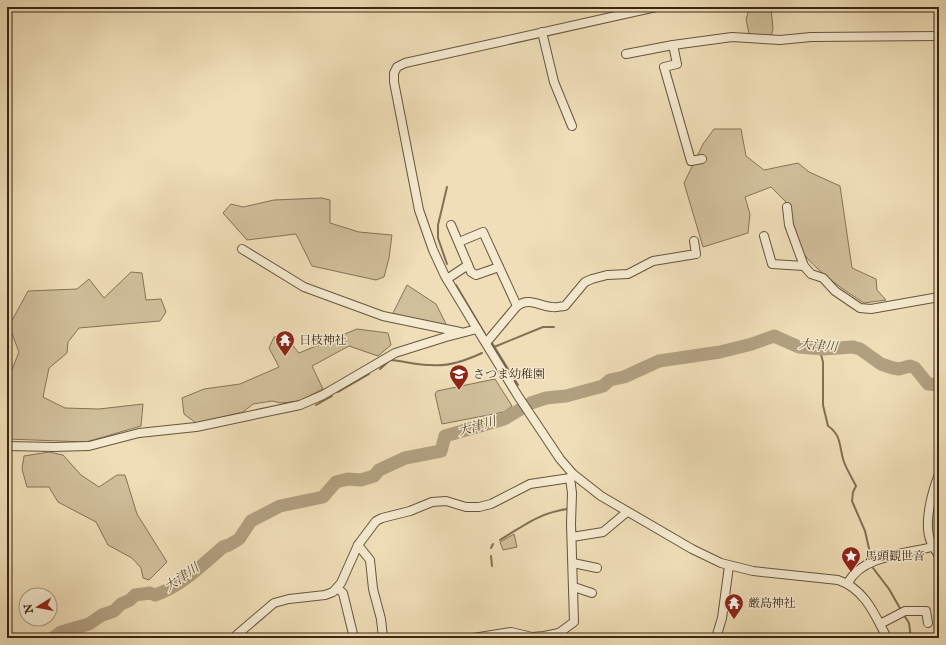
<svg xmlns="http://www.w3.org/2000/svg" width="946" height="645" viewBox="0 0 946 645" font-family="'IM FELL English','Noto Serif JP',serif">
  <rect width="100%" height="100%" fill="#efdeb7"/>
  <filter id="stains"><feTurbulence type="fractalNoise" baseFrequency=".005" numOctaves="4"/><feColorMatrix values="0 0 0 0 .2 0 0 0 0 .09 0 0 0 0 .02 0 0 0 .5 -.17"/></filter>
  <radialGradient id="worn" r=".72"><stop offset=".6" stop-color="#630" stop-opacity="0"/><stop offset="1" stop-color="#630" stop-opacity=".3"/></radialGradient>
  <!-- green -->
  <g fill="#d0bf9b" stroke="#847358">
    <polygon points="750,7 771,7 773,29 771,36 749,34 746,19"/>
    <path d="M714 129H741L746 156 764 170 798 163 809 172 840 186 852 268 876 279 877 290 886 300 864 303C844 290 823 276 807 258 797 247 792 221 790 206L771 187 745 197 750 214 748 233 703 247 684 183 703 144Z"/>
    <polygon points="322,198 330,200 330,223 359,232 392,235 389,258 384,277 376,280 312,266 296,234 247,240 223,213 231,204 243,207 274,200"/>
    <polygon points="131,272 142,273 146,300 161,299 166,312 160,321 79,328 68,342 67,353 49,368 43,397 65,408 99,409 143,404 141,426 86,442 7,439 7,382 19,352 9,326 28,291 77,289 89,279 104,298"/>
    <polygon points="407,285 436,304 448,328 391,317"/>
    <polygon points="357,329 388,333 391,345 378,356 349,346 312,366 323,389 299,401 281,403 272,401 253,404 243,412 196,423 184,414 182,398 204,389 240,384 279,367 269,348 274,337 285,336 299,353"/>
    <polygon points="495,379 512,406 504,412 442,424 435,394 437,391"/>
    <polygon points="49,452 63,455 81,475 99,487 117,475 125,475 137,514 167,562 149,580 143,578 141,568 132,558 108,545 96,522 58,502 49,487 27,487 22,469 24,456"/>
    <polygon points="514,534 517,547 503,550 500,542"/>
  </g>
  <g fill="none" stroke-linecap="round" stroke-linejoin="round">
    <!-- stream -->
    <g stroke="#817055" stroke-width="2">
      <polyline points="447,187 438,225 438,238 447,264"/>
      <polyline points="456,285 485,334"/>
      <polyline points="492,343 518,385"/>
      <polyline points="494,347 543,327 554,327"/>
      <path d="M819 347 823 362V405L828 426C842 435 839 448 844 462 847 470 852 478 856 486L853 492 852 501 865 531 870 553"/>
      <path d="M380 369 390 360C404 361 417 365 431 365 448 367 467 360 482 353"/>
      <polyline points="338,392 369,374"/>
      <polyline points="316,405 332,396"/>
      <path d="M500 540C523 526 539 513 567 509"/>
      <polyline points="491,548 493,544"/>
      <polyline points="491,556 492,566"/>
      <polyline points="873,568 889,589 901,610"/>
      <polyline points="904,615 909,623 911,638"/>
    </g>
    <!-- river -->
    <path stroke="#b1a080" stroke-width="13" d="M53 638 61 632 89 624 102 615 114 611 121 604 130 600 135 595 150 593 155 595C182 586 202 565 223 547L229 545 239 539 251 521 280 506 323 497 336 482 348 479 361 480 374 476 379 470 405 458 441 451 445 436 504 419 531 403 546 398 566 396 603 386 610 380 624 377 659 361 720 352 752 344 774 336 799 347 823 349 853 347 860 349 881 364 893 368 899 369 910 366 915 368 928 384 939 385"/>
    <!-- minor casing -->
    <g stroke="#66553d" stroke-width="10">
      <g id="minor">
        <path d="M656 7 405 63 397 67 394 73V82L419 210 433 250 445 276 477 329 518 396 560 459 573 474 601 496 692 549 721 563 753 571 838 580C865 589 875 615 887 638"/>
        <polyline points="542,32 554,82 572,126"/>
        <polyline points="673,45 677,64 664,67 691,161 702,159"/>
        <polyline points="626,54 673,45 732,37 780,40 811,37 939,36"/>
        <polyline points="787,207 789,225 804,266 811,274 823,278 835,291 860,308 871,309 939,297"/>
        <polyline points="451,225 471,272 476,275 499,267"/>
        <polyline points="764,236 772,264 804,266"/>
        <polyline points="459,242 483,232 517,306"/>
        <polyline points="242,249 304,287 383,316 460,332"/>
        <polyline points="447,279 468,265"/>
        <path d="M486 343 517 306C529 297 539 306 552 307 556 308 561 306 565 306L585 282 592 279 607 275 628 274 653 261 696 254 694 241"/>
        <polyline points="7,446 53,447 89,446 139,433 196,427 300,405 323,395 395,353 446,337 477,329"/>
        <path d="M939 474C932 492 923 524 931 542 933 547 937 552 939 556"/>
        <polyline points="572,537 603,532 627,512"/>
        <polyline points="358,545 370,560 373,589 381,619 383,638"/>
        <polyline points="573,563 597,568"/>
        <path d="M848 583C862 554 911 554 939 545"/>
        <polyline points="574,587 592,593"/>
        <polyline points="337,588 343,593 354,638"/>
        <polyline points="880,624 905,611 926,611 928,623"/>
        <polyline points="233,638 274,603 289,599 325,595 333,592 341,583 358,545 376,521 382,518 410,511 432,502 446,501 466,507 479,507 491,504 530,484 570,478"/>
        <polyline points="473,638 511,632 532,637 544,636 559,633 574,622 571,524 572,493 570,478 573,474"/>
        <polyline points="716,638 722,618 729,566"/>
      </g>
    </g>
    <!-- minor -->
    <use href="#minor" stroke="#f5ead0" stroke-width="8"/>
  </g>
  <!-- icons -->
  <defs>
    <g id="temple-pin" transform="scale(1)"><path d="M0 17L-7.5 6A9.5 9.5 0 1 1 7.5 6Z" fill="#8f2418" stroke="#f5ead0"/><path d="M0-6L5-2H3V0L6.5 2.5H4V6H1.5V3h-3V6H-4V2.5H-6.5L-3 0V-2H-5Z" fill="#fff"/></g>
    <g id="school-pin" transform="scale(1)"><path d="M0 17L-7.5 6A9.5 9.5 0 1 1 7.5 6Z" fill="#8f2418" stroke="#f5ead0"/><path d="M0-5L7-2L0 1L-7-2ZM-4 1L0 2.5L4 1V4Q0 6-4 4Z" fill="#fff"/></g>
    <g id="sight-pin" transform="scale(1)"><path d="M0 17L-7.5 6A9.5 9.5 0 1 1 7.5 6Z" fill="#8f2418" stroke="#f5ead0"/><path d="M0-6L1.8-2.2L6-1.7L2.9 1.2L3.7 5.4L0 3.3L-3.7 5.4L-2.9 1.2L-6-1.7L-1.8-2.2Z" fill="#fff"/></g>
  </defs>
  <g fill-rule="evenodd">
    <use href="#temple-pin" x="285" y="340"/>
    <use href="#school-pin" x="459" y="374"/>
    <use href="#sight-pin" x="851" y="556"/>
    <use href="#temple-pin" x="734" y="603"/>
  </g>
  <g text-anchor="middle" dominant-baseline="central" stroke-width="3" stroke-linejoin="round" paint-order="stroke">
    <!-- poi labels -->
    <g font-size="12" fill="#392714" stroke="#f5ead0" text-anchor="start">
      <text x="299" y="340">日枝神社</text>
      <text x="473" y="374">さつま幼稚園</text>
      <text x="865" y="556">馬頭観世音</text>
      <text x="748" y="603">厳島神社</text>
    </g>
    <!-- water labels -->
    <g font-size="13" font-style="italic" fill="#5d4b34" stroke="#f5ead0">
      <text transform="translate(818 346) rotate(5)">大津川</text>
      <text transform="translate(477 427) rotate(-16)">大津川</text>
      <text transform="translate(182 578) rotate(-35)">大津川</text>
    </g>
  </g>
  <!-- margin -->
  <rect width="946" height="645" fill="none" stroke="#efdeb7" stroke-width="24"/>
  <rect x="8" y="8" width="930" height="629" fill="none" stroke="#392714" stroke-width="2"/>
  <rect x="12" y="12" width="922" height="621" fill="none" stroke="#392714"/>
  <!-- north arrow -->
  <g transform="translate(38 607) rotate(259)"><circle r="19" fill="#f5ead0" stroke="#aa9c85"/>
  <path d="M0-3L7 15L0 10L-7 15Z" fill="#8f2418"/>
  <text y="-6" font-size="11" font-weight="bold" text-anchor="middle" fill="#392714">N</text>
  </g>
  <rect width="100%" height="100%" filter="url(#stains)"/>
  <rect width="100%" height="100%" fill="url(#worn)"/>
</svg>
